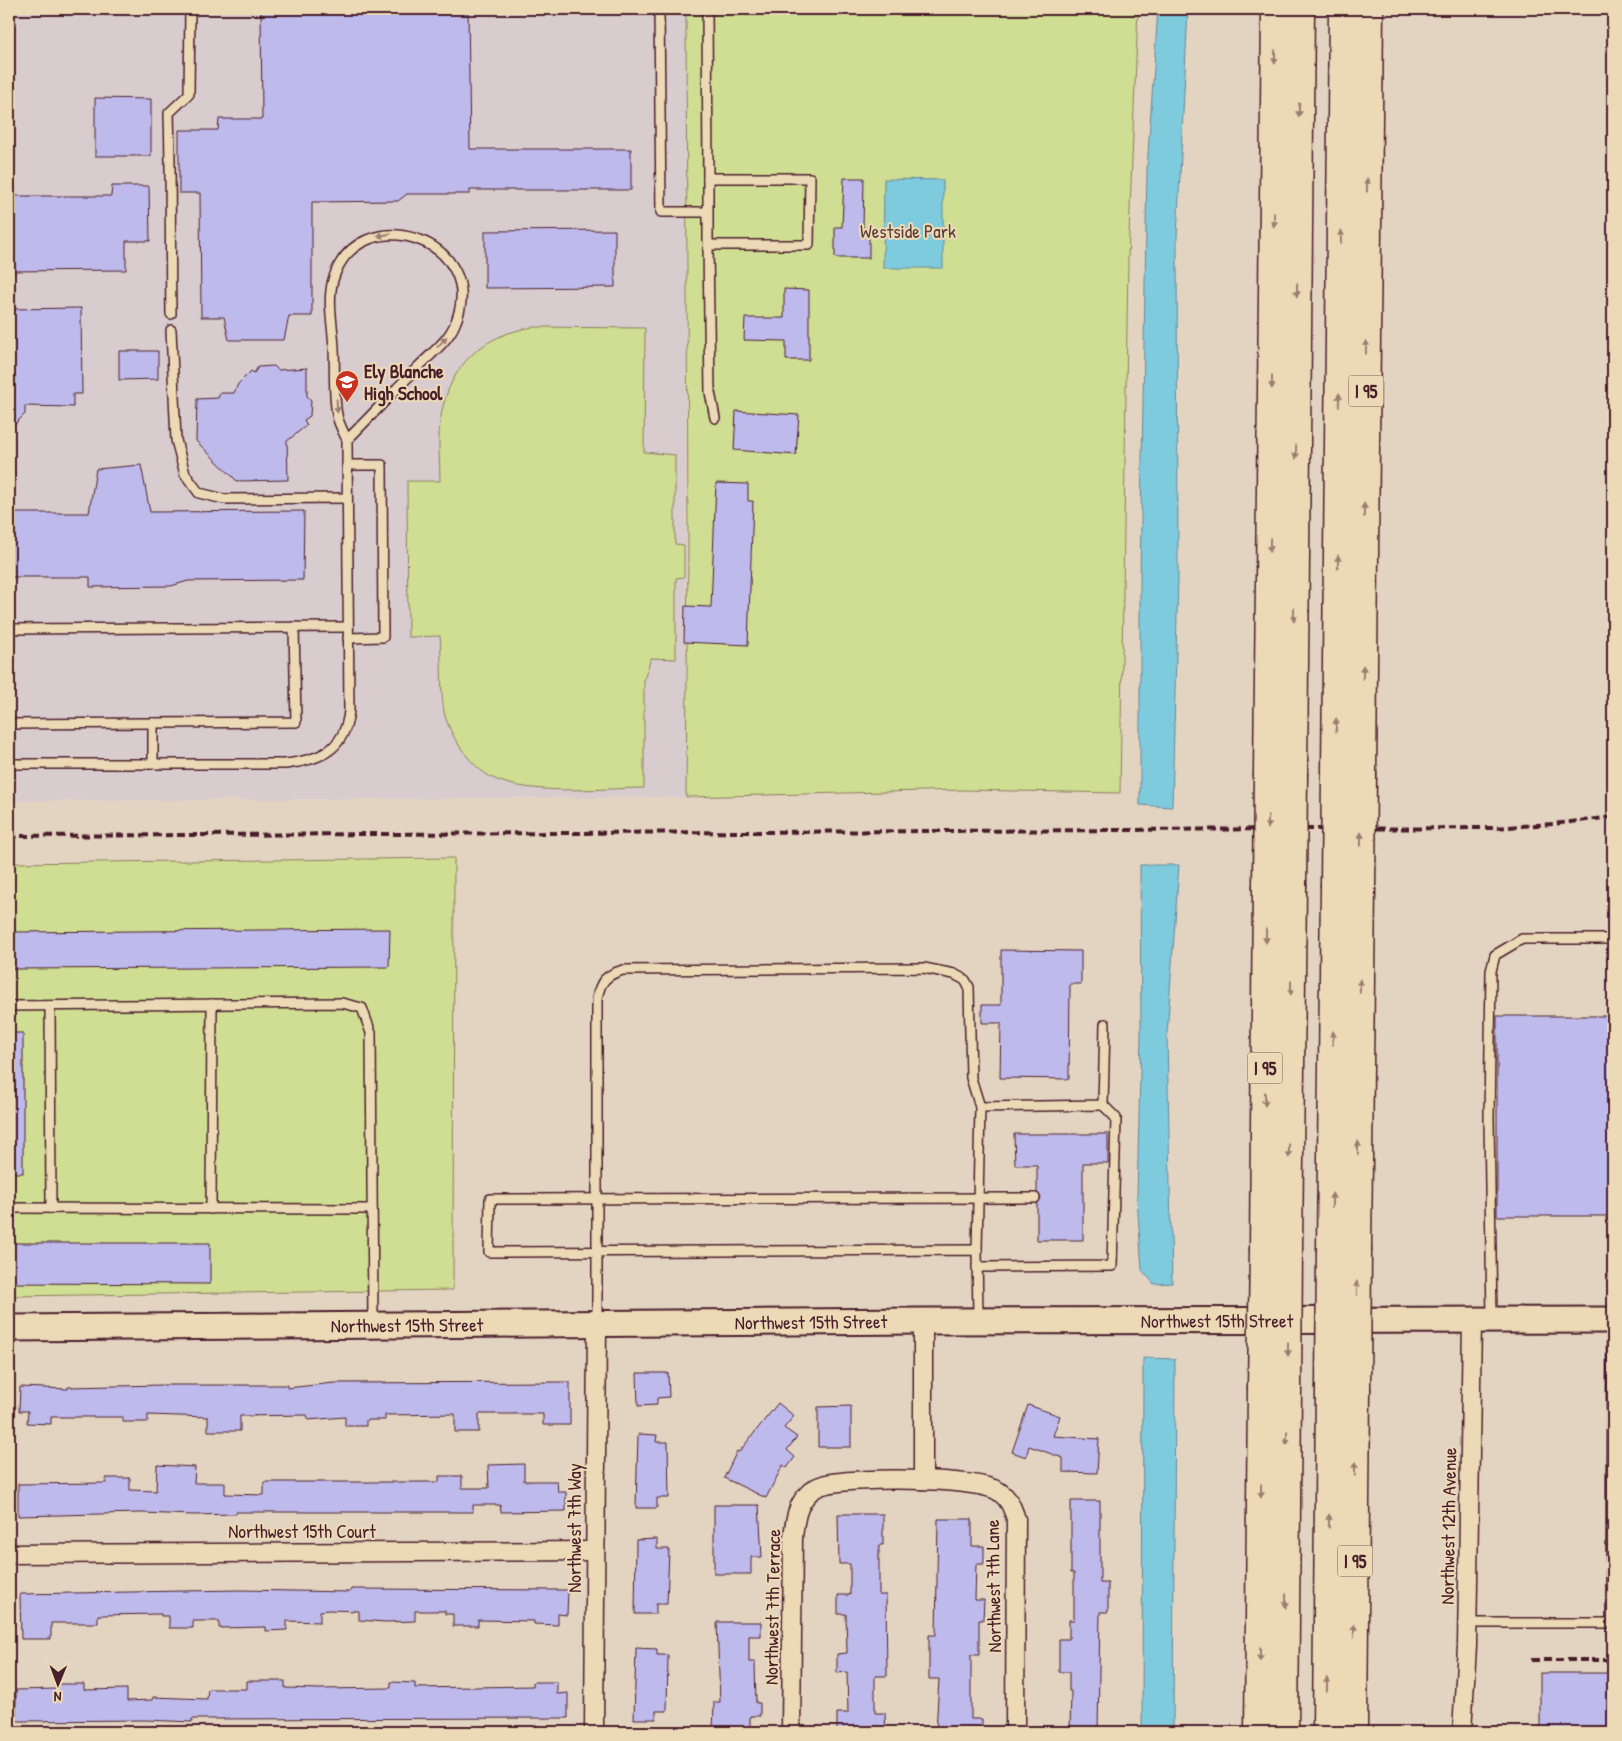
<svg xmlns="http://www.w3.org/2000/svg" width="1622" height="1741" viewBox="0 0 1622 1741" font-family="'Patrick Hand',sans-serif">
  <rect width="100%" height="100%" fill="#e3d4c2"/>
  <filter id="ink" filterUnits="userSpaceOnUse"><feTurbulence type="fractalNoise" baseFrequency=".02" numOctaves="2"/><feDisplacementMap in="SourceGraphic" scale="10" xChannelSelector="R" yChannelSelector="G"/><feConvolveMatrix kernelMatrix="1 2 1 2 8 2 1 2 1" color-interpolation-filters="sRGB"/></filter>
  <g filter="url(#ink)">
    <!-- built -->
    <polygon fill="#d8cccf" points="9,9 686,9 686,797 9,801"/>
    <!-- green -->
    <g fill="#cfde92" stroke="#8c7e5e">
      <polygon points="686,9 1138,9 1128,259 1120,793 963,790 686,797 688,544"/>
      <path d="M533 327 645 328 644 452 675 455V544L684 545V577L676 578V659L651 658 644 680V788C603 788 515 798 483 772 466 759 451 736 445 716 440 698 442 656 440 636L408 637 407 481H440C440 460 437 437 441 416 450 364 483 335 533 327Z"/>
      <polygon points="454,858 453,1290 9,1296 9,863"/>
    </g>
    <!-- water -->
    <g fill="#7ecbdd" stroke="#698696">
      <polygon points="1158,9 1188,9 1177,237 1178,577 1172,807 1140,805 1140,578 1147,168"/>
      <polygon points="884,179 943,180 943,268 883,268"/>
      <polygon points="1140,865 1179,865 1167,1034 1172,1283 1154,1284 1142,1270 1137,1198 1141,1033"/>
      <polygon points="1143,1358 1175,1359 1173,1732 1142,1732"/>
    </g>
    <!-- building -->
    <g fill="#bfbaec" stroke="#4a1f2b">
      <polygon points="261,9 468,9 470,149 631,149 631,190 470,190 470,194 407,194 398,201 312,202 312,316 289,316 284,340 229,340 224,317 201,317 200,193 179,193 179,130 218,130 219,119 262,119"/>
      <polygon points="95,98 151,99 151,156 95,156"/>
      <polygon points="844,178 864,178 863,228 869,228 869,258 835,258 835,227 842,227"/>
      <polygon points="112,186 149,186 150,241 126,241 126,270 9,271 9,196 111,196"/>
      <polygon points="615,230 615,287 485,288 485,231"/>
      <polygon points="784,289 809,290 809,360 786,360 786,341 744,340 745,318 784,318"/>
      <polygon points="81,308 82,394 73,394 73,407 25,406 25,414 9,430 9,309"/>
      <polygon points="119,351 158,351 158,379 119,380"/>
      <polygon points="274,366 278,370 307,368 307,396 311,400 310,416 304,420 307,425 287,441 288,480 237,481 196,441 197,399 218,398 220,393 234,393 238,384 251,371 254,373 258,367"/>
      <polygon points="736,411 799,415 796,455 734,450"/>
      <polygon points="141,465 150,512 304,511 303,580 188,581 171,586 90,587 90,577 9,577 9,513 89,513 96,469"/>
      <polygon points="716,483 748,484 748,501 753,501 748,645 684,642 685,606 711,607"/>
      <polygon points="390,929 389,967 13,969 12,932"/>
      <polygon points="1001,950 1081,951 1081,984 1070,984 1069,1079 1000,1078 1001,1023 982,1023 982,1005 1001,1005"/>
      <rect x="1497" y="1016" width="116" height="200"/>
      <rect x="9" y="1033" width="14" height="140"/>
      <polygon points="1014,1134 1108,1134 1108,1163 1083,1163 1083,1240 1037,1240 1037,1204 1041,1198 1037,1192 1037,1165 1015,1165"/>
      <polygon points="9,1243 210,1243 210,1284 9,1283"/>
      <polygon points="637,1373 668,1373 669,1397 657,1398 657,1405 638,1406"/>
      <polygon points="570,1382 570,1425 543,1425 543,1414 479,1414 479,1432 455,1432 455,1414 385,1415 385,1420 366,1420 366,1426 345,1426 345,1417 308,1420 307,1415 240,1416 240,1431 208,1431 208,1417 148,1415 148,1422 123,1422 123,1417 51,1417 51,1424 27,1423 28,1411 19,1411 20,1387 68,1389 68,1387 163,1385 287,1385 287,1388 334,1383"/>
      <polygon points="778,1403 794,1416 784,1428 797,1437 787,1450 795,1457 787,1468 783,1465 766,1498 724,1478 737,1451 739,1452"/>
      <polygon points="1028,1405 1060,1416 1053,1436 1099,1439 1097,1473 1063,1472 1063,1458 1029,1446 1026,1457 1012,1452"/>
      <polygon points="851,1406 851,1447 818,1447 818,1407"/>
      <polygon points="638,1434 657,1435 656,1442 668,1442 669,1498 657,1498 657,1508 636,1508"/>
      <polygon points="524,1464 524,1481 557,1481 558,1492 566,1492 566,1511 501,1512 500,1505 473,1505 473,1512 236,1512 236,1514 193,1515 141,1513 18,1516 18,1484 106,1483 106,1478 130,1478 130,1490 156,1491 157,1465 195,1467 194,1483 225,1483 225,1494 264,1495 264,1482 439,1482 439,1476 462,1476 462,1488 489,1488 488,1465"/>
      <polygon points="1071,1501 1100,1501 1100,1583 1108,1583 1108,1612 1100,1612 1098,1732 1070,1730 1071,1691 1069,1691 1069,1672 1059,1672 1059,1639 1069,1639 1069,1620 1074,1620 1074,1573 1071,1573"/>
      <polygon points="714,1505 759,1505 762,1557 751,1557 751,1574 714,1574"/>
      <polygon points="838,1514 883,1514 883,1545 879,1545 879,1595 886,1595 887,1676 875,1676 875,1713 885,1713 886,1732 837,1732 837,1713 848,1713 847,1672 837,1673 837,1654 847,1653 846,1614 838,1614 838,1595 850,1595 850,1564 839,1564"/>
      <polygon points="938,1519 972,1519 972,1546 984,1546 984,1564 976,1564 975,1600 984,1600 983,1620 979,1620 979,1655 971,1655 971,1719 982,1719 982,1732 936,1732 939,1679 929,1679 929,1635 936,1635"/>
      <polygon points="657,1539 657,1549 669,1549 667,1604 656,1604 656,1614 635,1614 636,1540"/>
      <polygon points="351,1589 568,1590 567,1615 558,1614 558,1625 534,1624 534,1621 478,1620 478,1626 453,1626 453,1614 445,1614 445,1611 415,1611 415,1621 385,1622 359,1620 359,1611 329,1610 320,1611 320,1622 287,1621 287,1630 266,1631 266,1627 219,1628 219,1621 193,1621 193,1628 169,1628 169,1616 161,1616 161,1614 98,1615 98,1623 51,1623 51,1639 21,1639 20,1594 239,1590 350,1592"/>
      <polygon points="717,1622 761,1622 761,1636 749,1636 749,1662 755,1662 756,1703 760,1703 760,1716 750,1716 750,1732 713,1732 714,1702 720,1702"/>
      <polygon points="636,1648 657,1649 657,1655 668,1655 667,1711 656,1711 656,1719 634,1719"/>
      <rect x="1540" y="1673" width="73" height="59"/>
      <polygon points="247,1681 285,1681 285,1688 319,1689 391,1688 391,1682 415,1683 415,1688 533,1686 533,1682 557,1682 557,1694 568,1693 568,1718 192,1719 192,1722 145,1720 16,1721 16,1690 57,1689 57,1684 84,1684 84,1690 127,1689 127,1701 152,1700 153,1697 207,1699 208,1689 247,1689"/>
    </g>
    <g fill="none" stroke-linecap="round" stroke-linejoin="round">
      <!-- lane casing -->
      <g stroke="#4a1f2b" stroke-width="12">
        <g id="lane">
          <polyline points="659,9 661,212 707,212"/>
          <polyline points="707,9 708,178"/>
          <polygon points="708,178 810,178 809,245 708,245"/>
          <polyline points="708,245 710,392 715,418"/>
          <path d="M171 314C170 247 171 180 169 113L189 94 190 9"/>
          <polyline points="171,330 176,440 185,474 199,493 224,499 347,498"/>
          <polyline points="347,465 382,465 383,637 348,638"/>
          <polyline points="9,629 348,627"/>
          <polyline points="153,723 153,763"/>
          <polyline points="9,724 296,722 294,627"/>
          <path d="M9 764H285C320 760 345 750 349 711L347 440C344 433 340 426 338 419 333 402 335 367 334 348 333 326 327 301 333 280 358 196 491 240 455 324 448 341 431 354 418 367 394 391 371 416 347 440"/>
          <polyline points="9,1006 342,1003 362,1008 371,1033 373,1323"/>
          <polyline points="50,1006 51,1208"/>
          <polyline points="9,1208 372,1209"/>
          <polyline points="211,1209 212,1004"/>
          <polyline points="977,1250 980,1107 1103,1105 1105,1024"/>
          <polyline points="977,1267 1112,1266 1116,1118 1103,1105"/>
          <polyline points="978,1318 977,1250 489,1252 490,1199 1035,1198"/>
          <polyline points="1492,1319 1489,1119 1491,971 1495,955 1522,939 1613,939"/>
          <path d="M597 1322V999C600 981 606 975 623 970L924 968 954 974 965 980 969 987 971 1078 980 1107"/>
          <polyline points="1467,1623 1611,1623 1612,1320"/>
        </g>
      </g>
      <!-- street casing -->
      <g stroke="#4a1f2b" stroke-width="21">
        <g id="street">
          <polyline points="923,1480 923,1321"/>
          <polyline points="9,1554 595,1551"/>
          <polyline points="594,1732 597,1324"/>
          <path d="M791 1732 793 1537C795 1522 796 1507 807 1495 810 1491 818 1486 823 1485 850 1477 975 1477 998 1491 1009 1498 1012 1507 1016 1519L1015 1732"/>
          <polyline points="1462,1732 1467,1646 1472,1320"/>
        </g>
      </g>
      <!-- secondary casing -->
      <g stroke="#4a1f2b" stroke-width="29">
        <g id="secondary">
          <path id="s1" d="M9 1328 923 1321 1613 1320"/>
        </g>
      </g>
      <!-- highway casing -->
      <g stroke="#4a1f2b" stroke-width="31">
        <g id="highway">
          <polyline points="1268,773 1276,9"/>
          <polyline points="1293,773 1300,9"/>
          <polyline points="1336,773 1343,9"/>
          <polyline points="1362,773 1369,9"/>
          <polyline points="1288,1248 1292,887"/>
          <polyline points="1264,1249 1267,888"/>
          <polyline points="1331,1249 1335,887"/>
          <polyline points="1357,1249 1361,887"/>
          <polyline points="1259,1732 1262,1390"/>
          <polyline points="1284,1732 1287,1390"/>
          <polyline points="1327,1732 1330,1389"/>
          <polyline points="1353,1732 1356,1390"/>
        </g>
      </g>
      <!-- lane -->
      <use href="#lane" stroke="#ecdab7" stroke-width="9"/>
      <!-- street -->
      <use href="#street" stroke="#ecdab7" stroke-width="18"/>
      <!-- secondary -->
      <use href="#secondary" stroke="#ecdab7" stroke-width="25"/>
      <!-- highway -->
      <use href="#highway" stroke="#ecdab7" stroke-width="28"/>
      <!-- rail -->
      <g stroke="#4a1f2b" stroke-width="4" stroke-dasharray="8 4" stroke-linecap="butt">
        <polyline points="9,836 1492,828 1553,824 1613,817"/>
        <polyline points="1531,1660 1613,1660"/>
      </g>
      <!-- highway-bridge casing -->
      <g stroke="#4a1f2b" stroke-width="31" stroke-linecap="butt">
        <g id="highway-bridge">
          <polyline points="1292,887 1293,773"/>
          <polyline points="1335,887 1336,773"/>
          <polyline points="1361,887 1362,773"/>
          <polyline points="1267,888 1268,773"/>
          <polyline points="1330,1389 1331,1249"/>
          <polyline points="1262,1390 1264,1249"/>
          <polyline points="1287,1390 1288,1248"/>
          <polyline points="1356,1390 1357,1249"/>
        </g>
      </g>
      <!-- highway-bridge -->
      <use href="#highway-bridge" stroke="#ecdab7" stroke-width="28"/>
    </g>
    <!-- one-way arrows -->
    <defs><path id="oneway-solid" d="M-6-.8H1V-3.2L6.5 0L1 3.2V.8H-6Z" transform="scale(1.25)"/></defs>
    <g fill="#9b7c71">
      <use href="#oneway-solid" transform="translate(1275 57) rotate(91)"/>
      <use href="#oneway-solid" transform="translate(1299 110) rotate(91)"/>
      <use href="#oneway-solid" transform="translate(1367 185) rotate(-89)"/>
      <use href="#oneway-solid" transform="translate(1274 220) rotate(91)"/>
      <use href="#oneway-solid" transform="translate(384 235) rotate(169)"/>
      <use href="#oneway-solid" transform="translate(1341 237) rotate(-89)"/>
      <use href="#oneway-solid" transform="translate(1297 290) rotate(91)"/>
      <use href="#oneway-solid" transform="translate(442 342) rotate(-48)"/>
      <use href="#oneway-solid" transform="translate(1366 347) rotate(-89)"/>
      <use href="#oneway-solid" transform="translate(1272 382) rotate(91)"/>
      <use href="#oneway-solid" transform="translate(1339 400) rotate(-89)"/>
      <use href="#oneway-solid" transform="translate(337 406) rotate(87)"/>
      <use href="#oneway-solid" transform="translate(1296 452) rotate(91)"/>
      <use href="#oneway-solid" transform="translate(1364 510) rotate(-89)"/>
      <use href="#oneway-solid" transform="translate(1270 545) rotate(91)"/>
      <use href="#oneway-solid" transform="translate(1338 562) rotate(-89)"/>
      <use href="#oneway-solid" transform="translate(1294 615) rotate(91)"/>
      <use href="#oneway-solid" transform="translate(1363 672) rotate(-89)"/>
      <use href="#oneway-solid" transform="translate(1336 725) rotate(-89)"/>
      <use href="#oneway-solid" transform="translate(1268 822) rotate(91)"/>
      <use href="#oneway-solid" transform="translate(1361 839) rotate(-90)"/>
      <use href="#oneway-solid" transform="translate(1266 936) rotate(90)"/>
      <use href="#oneway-solid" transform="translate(1360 986) rotate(-89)"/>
      <use href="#oneway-solid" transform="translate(1291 988) rotate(91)"/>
      <use href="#oneway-solid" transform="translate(1333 1038) rotate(-89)"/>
      <use href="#oneway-solid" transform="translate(1265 1099) rotate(90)"/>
      <use href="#oneway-solid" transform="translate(1358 1148) rotate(-89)"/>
      <use href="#oneway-solid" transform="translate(1289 1151) rotate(91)"/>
      <use href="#oneway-solid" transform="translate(1332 1200) rotate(-89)"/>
      <use href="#oneway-solid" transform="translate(1357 1288) rotate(-90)"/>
      <use href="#oneway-solid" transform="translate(1288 1349) rotate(90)"/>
      <use href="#oneway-solid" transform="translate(1287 1438) rotate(91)"/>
      <use href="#oneway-solid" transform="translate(1355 1469) rotate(-89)"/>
      <use href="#oneway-solid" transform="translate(1261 1491) rotate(91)"/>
      <use href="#oneway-solid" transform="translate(1329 1521) rotate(-89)"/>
      <use href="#oneway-solid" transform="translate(1286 1601) rotate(91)"/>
      <use href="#oneway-solid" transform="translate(1354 1631) rotate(-89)"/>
      <use href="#oneway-solid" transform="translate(1260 1654) rotate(91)"/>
      <use href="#oneway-solid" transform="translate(1327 1684) rotate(-89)"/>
    </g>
  </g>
  <!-- icons -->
  <defs>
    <g id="school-pin" transform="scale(1.25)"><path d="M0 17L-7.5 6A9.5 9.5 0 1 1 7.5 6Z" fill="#c8321e" stroke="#ecdab7"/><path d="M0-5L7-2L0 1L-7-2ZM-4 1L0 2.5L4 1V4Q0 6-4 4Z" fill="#fff"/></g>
  </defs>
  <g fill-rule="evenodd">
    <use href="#school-pin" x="347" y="382"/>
  </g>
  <g text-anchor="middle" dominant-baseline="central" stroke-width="4" stroke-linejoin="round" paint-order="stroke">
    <!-- shield labels -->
    <g fill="#ecdab7" stroke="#7b5755" stroke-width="1">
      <rect x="1348.5" y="375.5" width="35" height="31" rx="4"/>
      <rect x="1247.5" y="1052.5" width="35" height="31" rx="4"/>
      <rect x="1337.5" y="1545.5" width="35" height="31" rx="4"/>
    </g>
    <g font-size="18" font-weight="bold" fill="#4a1f2b">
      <text x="1366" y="391">I 95</text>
      <text x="1265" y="1068">I 95</text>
      <text x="1355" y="1561">I 95</text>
    </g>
    <!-- park labels -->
    <g font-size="19" fill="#5e3c3a" stroke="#ecdab7">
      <text x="908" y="231">Westside Park</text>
    </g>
    <!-- poi labels -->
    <g font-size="19" font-weight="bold" fill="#4a1f2b" stroke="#ecdab7" text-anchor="start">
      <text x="364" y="371">Ely Blanche<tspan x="364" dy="22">High School</tspan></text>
    </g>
    <!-- street labels -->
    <g font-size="19" fill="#4a1f2b" stroke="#ecdab7">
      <text stroke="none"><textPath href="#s1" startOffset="1208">Northwest 15th Street</textPath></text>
      <text stroke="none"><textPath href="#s1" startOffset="802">Northwest 15th Street</textPath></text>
      <text stroke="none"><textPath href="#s1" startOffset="398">Northwest 15th Street</textPath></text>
      <text transform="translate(1448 1526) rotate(-89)">Northwest 12th Avenue</text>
      <text transform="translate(574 1528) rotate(-90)">Northwest 7th Way</text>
      <text x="302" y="1531">Northwest 15th Court</text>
      <text transform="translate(993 1586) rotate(-91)">Northwest 7th Lane</text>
      <text transform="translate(772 1607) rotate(-89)">Northwest 7th Terrace</text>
    </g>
  </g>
  <!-- margin -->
  <rect width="1622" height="1741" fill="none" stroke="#ecdab7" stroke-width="30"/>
  <rect x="15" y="15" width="1592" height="1711" fill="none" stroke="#4a1f2b" stroke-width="2" filter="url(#ink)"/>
  <!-- north arrow -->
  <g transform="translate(58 1684) rotate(181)" stroke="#ecdab7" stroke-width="4" paint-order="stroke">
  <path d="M0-4L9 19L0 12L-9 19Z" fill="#4a1f2b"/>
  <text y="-8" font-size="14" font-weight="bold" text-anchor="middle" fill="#4a1f2b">N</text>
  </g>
</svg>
